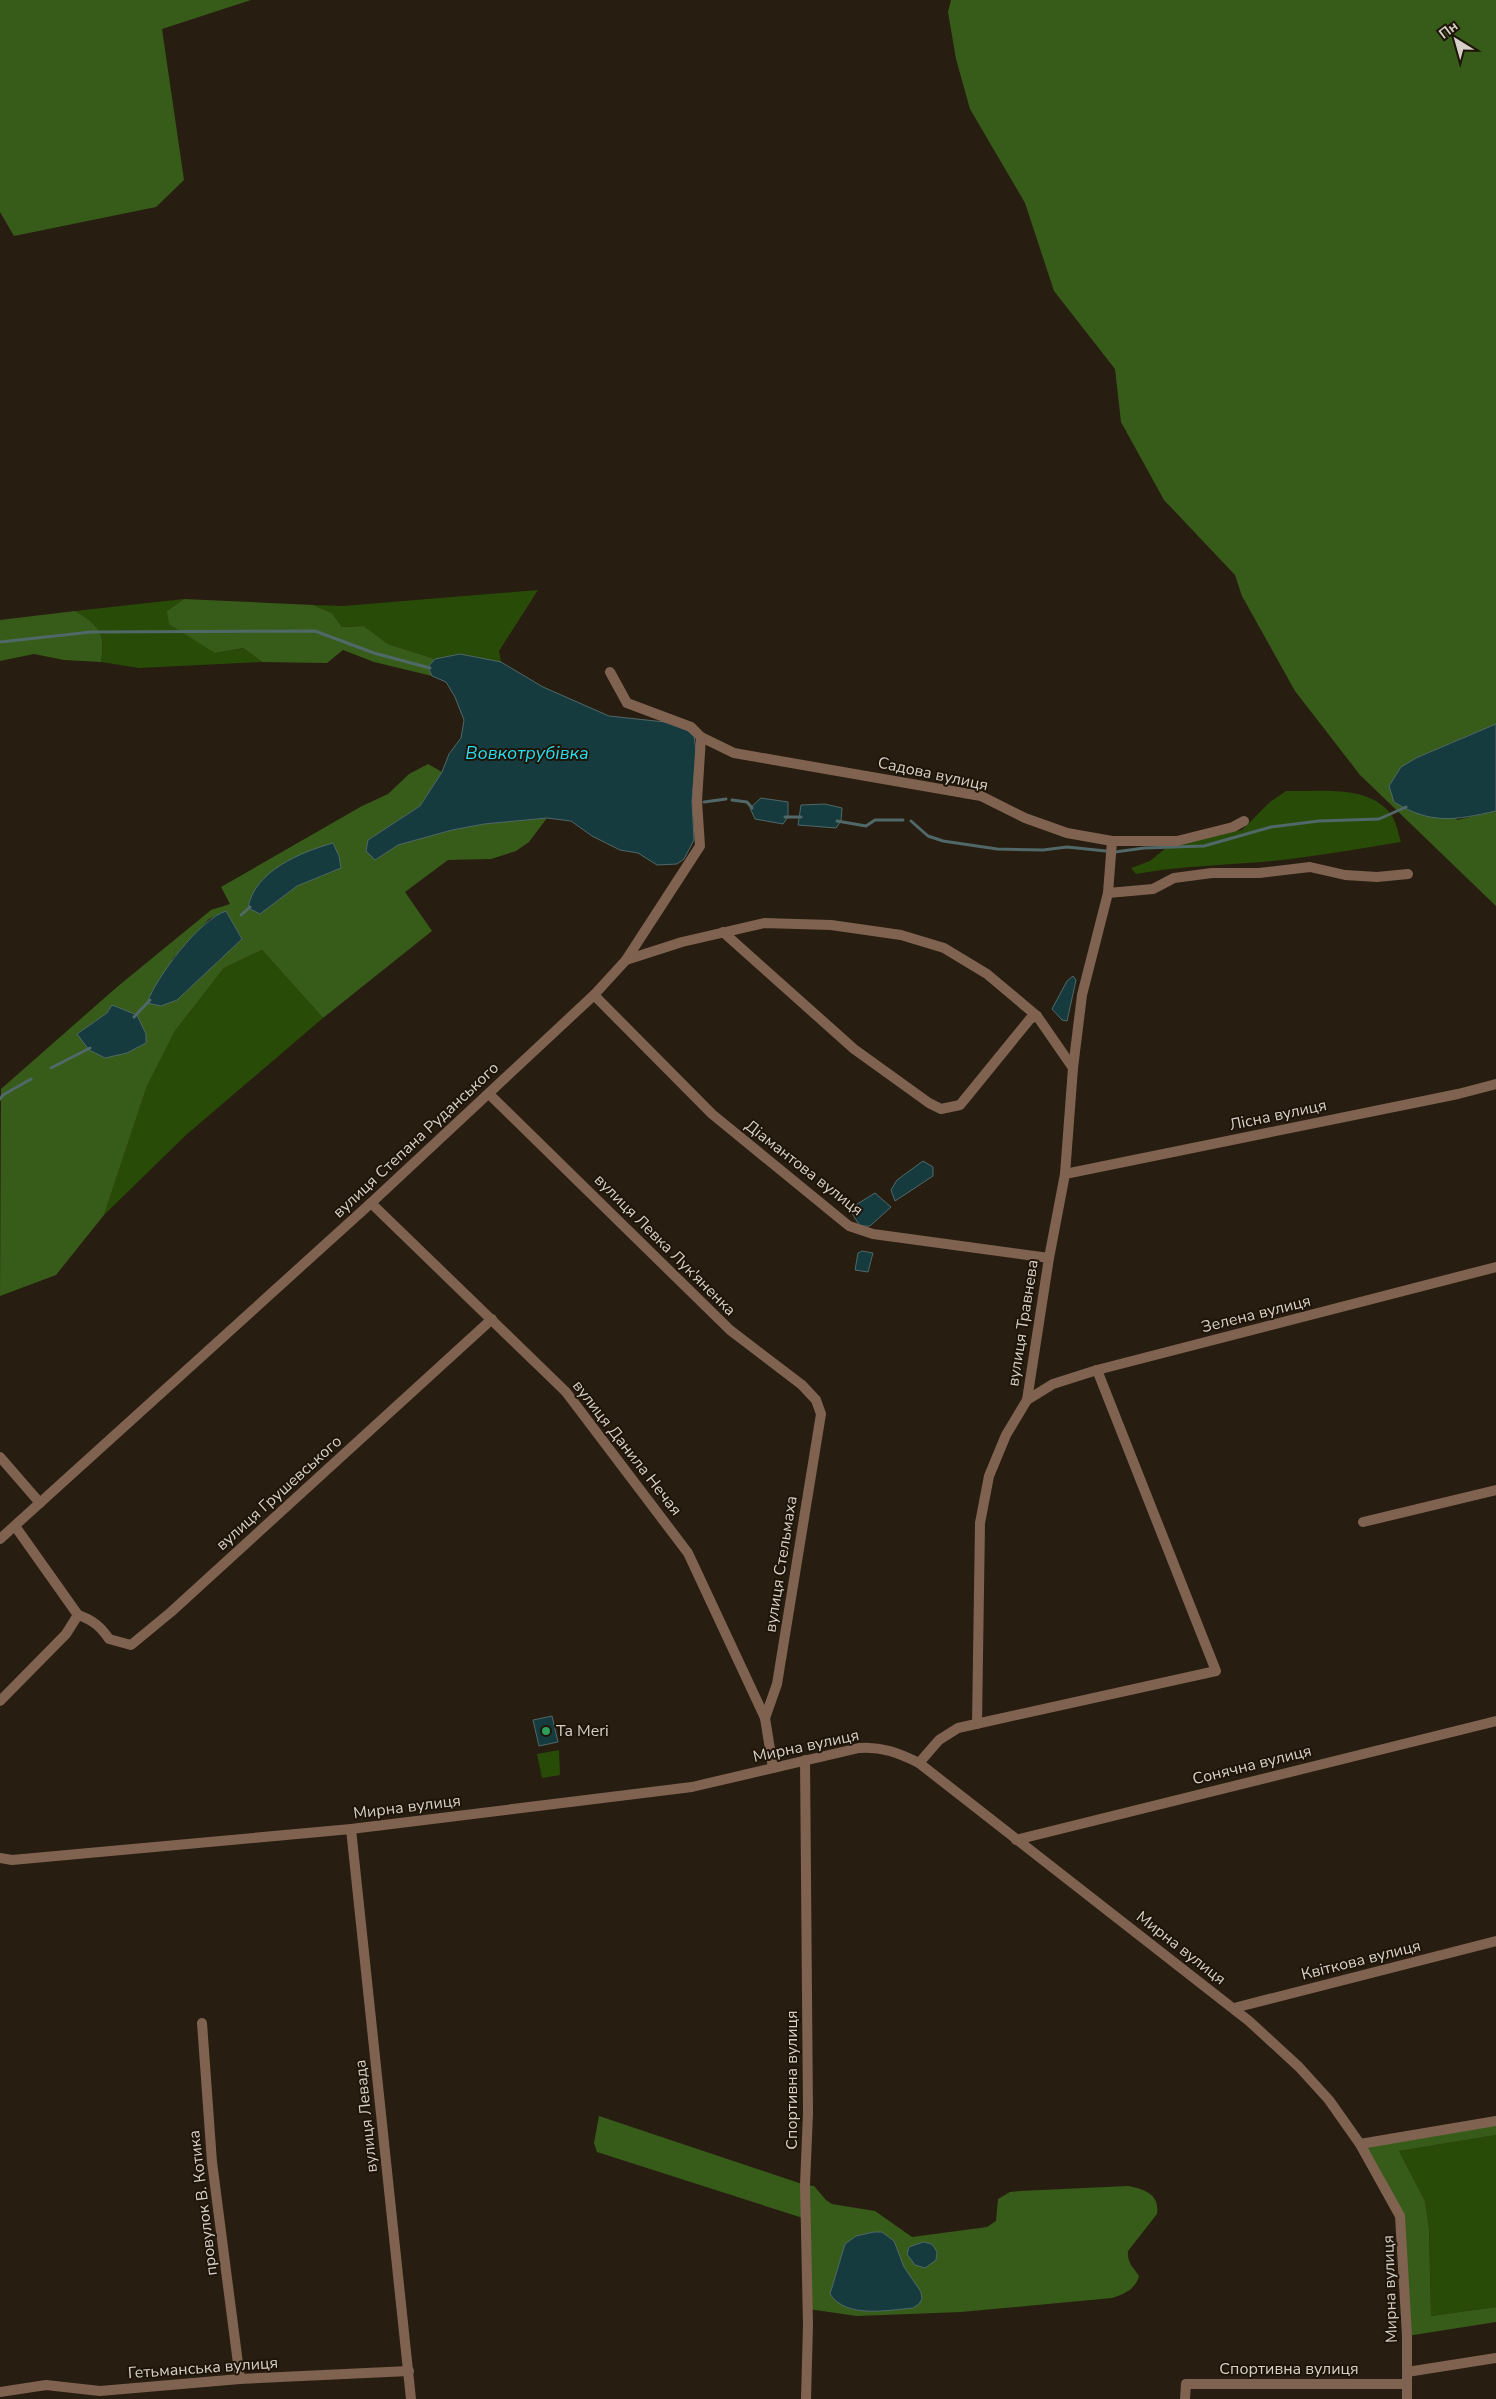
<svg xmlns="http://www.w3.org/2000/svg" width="1496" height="2399" viewBox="0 0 1496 2399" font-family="'Nunito Sans',sans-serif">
  <rect width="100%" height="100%" fill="#281d11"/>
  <!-- green -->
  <g fill="#284b07">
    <polygon points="538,590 499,651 501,662 460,654 435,659 388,644 364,626 342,627 332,613 313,605 343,606"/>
    <path d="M184 599 167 611 215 653 243 648 262 662 139 668 101 662C106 633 99 625 75 611Z"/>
    <path d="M1286 791C1319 792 1367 784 1390 813 1396 820 1398 833 1401 842 1350 850 1298 860 1246 863 1209 866 1173 867 1136 874L1131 868 1150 861 1167 847 1211 835 1242 830 1270 802Z"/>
    <polygon points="262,950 323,1018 186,1135 104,1215 147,1086 175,1031 224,968"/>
    <polygon points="559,1750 560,1775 542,1778 537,1754"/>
    <polygon points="1496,2135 1496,2307 1431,2316 1429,2229 1425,2201 1399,2151"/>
  </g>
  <!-- forest -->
  <g fill="#375c19" fill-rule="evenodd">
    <polygon points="0,0 251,0 162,29 184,180 156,207 14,236 0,212"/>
    <polygon points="951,0 1496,0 1496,724 1416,758 1457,820 1496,811 1496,906 1360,775 1295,691 1242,596 1235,575 1164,500 1121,422 1115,369 1054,291 1025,203 970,109 956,59 948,12"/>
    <polygon points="184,599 313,605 332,613 342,627 364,626 388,644 435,659 428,667 432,676 374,662 343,650 327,663 262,662 243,648 215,653 169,624 167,611"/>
    <path d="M75 611C99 625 106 633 101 662L64 660 34 654 0 661V620Z"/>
    <path d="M428 764 442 772 420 806 368 840 375 860 398 845 452 830 484 824 547 818 529 842 516 851 491 859 448 860 405 892 432 931 323 1018 262 950 224 968 175 1031 147 1086 104 1215 56 1275 0 1296 1 1089 117 987 211 910 230 904 221 887 362 806 388 794 409 774ZM333 843 341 868 297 886 260 914ZM226 911 242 939 177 1000 172 959 209 919ZM128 1012 137 1015 77 1034 107 1013Z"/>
    <path d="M599 2116 805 2185 814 2186 826 2200 832 2204 875 2211 912 2237 987 2227 996 2221 998 2199 1010 2192 1020 2191 1128 2186C1144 2189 1160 2194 1157 2214L1128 2251C1127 2263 1133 2267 1139 2276 1135 2290 1124 2294 1112 2298L961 2312 857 2316 808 2309 806 2219 597 2152 594 2143Z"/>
    <polygon points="1496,2124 1496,2135 1399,2151 1425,2201 1429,2229 1431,2316 1496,2307 1496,2322 1407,2336 1402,2225 1360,2144"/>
  </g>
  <!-- water -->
  <g fill="#163b3f" stroke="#506868">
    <polygon points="460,654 501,662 543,687 609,716 665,722 683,727 694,736 696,751 692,802 694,840 684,859 677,864 657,865 638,853 620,850 592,836 571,821 547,818 484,824 452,830 398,845 375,860 366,851 368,840 420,806 442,772 449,754 461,738 464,720 455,697 446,682 432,676 428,667 435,659"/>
    <path d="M1496 724V811C1456 820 1431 825 1394 802L1389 786 1401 767 1416 758Z"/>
    <polygon points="761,798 788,802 788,817 783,824 755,819 750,808"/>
    <polygon points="825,804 842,808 841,821 836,828 798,825 801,805"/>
    <path d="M333 843 339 856 341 868 297 886 260 914 248 908C254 871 301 852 333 843Z"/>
    <path d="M226 911 242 939 177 1000 161 1006 147 1003C157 976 199 920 226 911Z"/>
    <polygon points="1073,976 1076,980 1067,1021 1062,1020 1052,1009 1067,981"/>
    <polygon points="112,1005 137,1015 146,1034 146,1043 127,1053 105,1058 89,1050 77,1034 107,1013"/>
    <polygon points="923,1161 933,1167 933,1176 895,1201 891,1190 897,1180"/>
    <polygon points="875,1193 891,1207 870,1226 860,1226 849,1209"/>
    <polygon points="862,1251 873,1253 868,1272 855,1270 858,1253"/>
    <polygon points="552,1716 558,1742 539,1746 533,1720"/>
    <path d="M874 2232H882L894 2241 904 2267 921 2292 922 2299 919 2304 913 2308C888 2310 846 2319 830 2294L845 2244 856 2236Z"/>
    <polygon points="923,2242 932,2244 937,2252 936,2260 925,2268 915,2265 907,2254 909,2247"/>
  </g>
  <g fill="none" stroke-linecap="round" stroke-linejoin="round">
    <!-- stream -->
    <g stroke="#506868" stroke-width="3">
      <polyline points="0,642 91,632 315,631 374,653 430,668"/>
      <polyline points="732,800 747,802 752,808"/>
      <polyline points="704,802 726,799"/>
      <polyline points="785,817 801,817"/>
      <polyline points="837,821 866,826 875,820 903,820"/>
      <polyline points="911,821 928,836 943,841 997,849 1043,850 1067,847 1106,851"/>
      <polyline points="1115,852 1144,848 1204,846 1271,827 1319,821 1379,819 1406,807"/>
      <polyline points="241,915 250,907"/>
      <polyline points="134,1017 150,1000"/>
      <polyline points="51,1068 90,1048"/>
      <polyline points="0,1099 3,1095 31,1079"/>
    </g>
    <!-- street -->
    <g stroke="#7f624f" stroke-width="10">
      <polyline points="610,672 627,703 691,727 701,737 734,753 981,796 1025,818 1067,833 1112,841 1177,841 1233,827 1244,821"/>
      <polyline points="1108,893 1153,889 1174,878 1212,873 1259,873 1310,867 1345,875 1377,877 1408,874"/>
      <polyline points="723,932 854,1049 929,1103 941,1109 960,1105 1030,1019 1037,1016"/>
      <polyline points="626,960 682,942 764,923 831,925 901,935 944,948 987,974 1037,1016 1073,1068"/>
      <polyline points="594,995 712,1114 849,1226 873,1234 1049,1258"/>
      <polyline points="489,1094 730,1330 802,1385 816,1400 821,1414 777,1684 765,1718"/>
      <polyline points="1065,1174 1458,1094 1496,1084"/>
      <polyline points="371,1203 566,1392 688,1553 765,1718 773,1768"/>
      <polyline points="1027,1400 1053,1384 1097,1370 1496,1267"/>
      <polyline points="0,1457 40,1503"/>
      <polyline points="1363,1522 1496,1490"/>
      <polyline points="0,1539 371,1203 594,995 626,960 700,846 697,801 701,737"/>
      <path d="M78 1615C93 1620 101 1627 109 1639L131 1645 171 1612 492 1319"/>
      <polyline points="0,1701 66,1634 78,1615 15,1526"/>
      <polyline points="977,1724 980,1523 989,1476 1006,1435 1027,1400 1049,1258 1065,1174 1073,1068 1082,995 1108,893 1112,841"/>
      <polyline points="805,1760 808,2113 805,2185 808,2325 806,2399"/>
      <polyline points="919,1763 939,1740 958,1728 1216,1671 1097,1370"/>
      <polyline points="351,1829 411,2399"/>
      <polyline points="1016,1840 1496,1721"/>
      <path d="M0 1858 12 1860 351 1829 692 1787 859 1748C881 1746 899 1753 919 1763L1249 2021 1299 2067 1329 2100 1360 2144 1400 2216 1407 2336V2399"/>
      <polyline points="1234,2008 1496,1941"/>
      <polyline points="202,2023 212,2162 240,2379"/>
      <polyline points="1360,2144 1496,2121"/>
      <polyline points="1407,2372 1496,2358"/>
      <polyline points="0,2392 46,2385 100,2391 240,2379 409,2371"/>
      <polyline points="1185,2399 1186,2384 1407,2384"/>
    </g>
  </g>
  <!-- markers -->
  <circle fill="#2e9e5b" stroke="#1f1408" stroke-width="2" cx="546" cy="1731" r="5"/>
  <g text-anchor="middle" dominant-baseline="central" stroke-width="4" stroke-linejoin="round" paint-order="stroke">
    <!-- street labels -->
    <g font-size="16" fill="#d7d0c8" stroke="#1f1408">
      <text transform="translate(933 774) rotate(12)">Садова вулиця</text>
      <text transform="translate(1278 1115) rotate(-12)">Лісна вулиця</text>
      <text transform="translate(416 1140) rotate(-43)">вулиця Степана Руданського</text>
      <text transform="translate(804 1168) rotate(38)">Діамантова вулиця</text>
      <text transform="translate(665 1245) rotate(45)">вулиця Левка Лук'яненка</text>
      <text transform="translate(1256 1314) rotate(-14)">Зелена вулиця</text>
      <text transform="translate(1023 1323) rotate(-81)">вулиця Травнева</text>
      <text transform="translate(627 1448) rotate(52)">вулиця Данила Нечая</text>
      <text transform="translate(279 1493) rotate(-42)">вулиця Грушевського</text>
      <text transform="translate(781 1564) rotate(-81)">вулиця Стельмаха</text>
      <text transform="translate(806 1746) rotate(-12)">Мирна вулиця</text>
      <text transform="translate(1252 1765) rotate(-14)">Сонячна вулиця</text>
      <text transform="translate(407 1807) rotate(-7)">Мирна вулиця</text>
      <text transform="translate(1181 1948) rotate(38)">Мирна вулиця</text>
      <text transform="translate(1361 1960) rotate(-14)">Квіткова вулиця</text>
      <text transform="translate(792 2080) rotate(-90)">Спортивна вулиця</text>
      <text transform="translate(366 2116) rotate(-96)">вулиця Левада</text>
      <text transform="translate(203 2203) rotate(-97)">провулок В. Котика</text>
      <text transform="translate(1390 2289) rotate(-92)">Мирна вулиця</text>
      <text transform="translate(203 2368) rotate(-4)">Гетьманська вулиця</text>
      <text x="1289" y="2369">Спортивна вулиця</text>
    </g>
    <!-- poi labels -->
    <g font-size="16" fill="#d7d0c8" stroke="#1f1408" text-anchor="start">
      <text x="556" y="1731">Ta Meri</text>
    </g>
    <!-- water labels -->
    <g font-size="18" font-style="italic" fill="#26ddee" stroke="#1f1408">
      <text x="527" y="753">Вовкотрубівка</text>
    </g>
  </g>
  <!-- north arrow -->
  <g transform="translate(1456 40) rotate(323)" stroke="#1f1408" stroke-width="4" paint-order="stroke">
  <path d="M0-4L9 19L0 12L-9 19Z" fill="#d7d0c8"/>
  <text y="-8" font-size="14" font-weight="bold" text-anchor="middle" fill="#d7d0c8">Пн</text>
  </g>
</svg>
